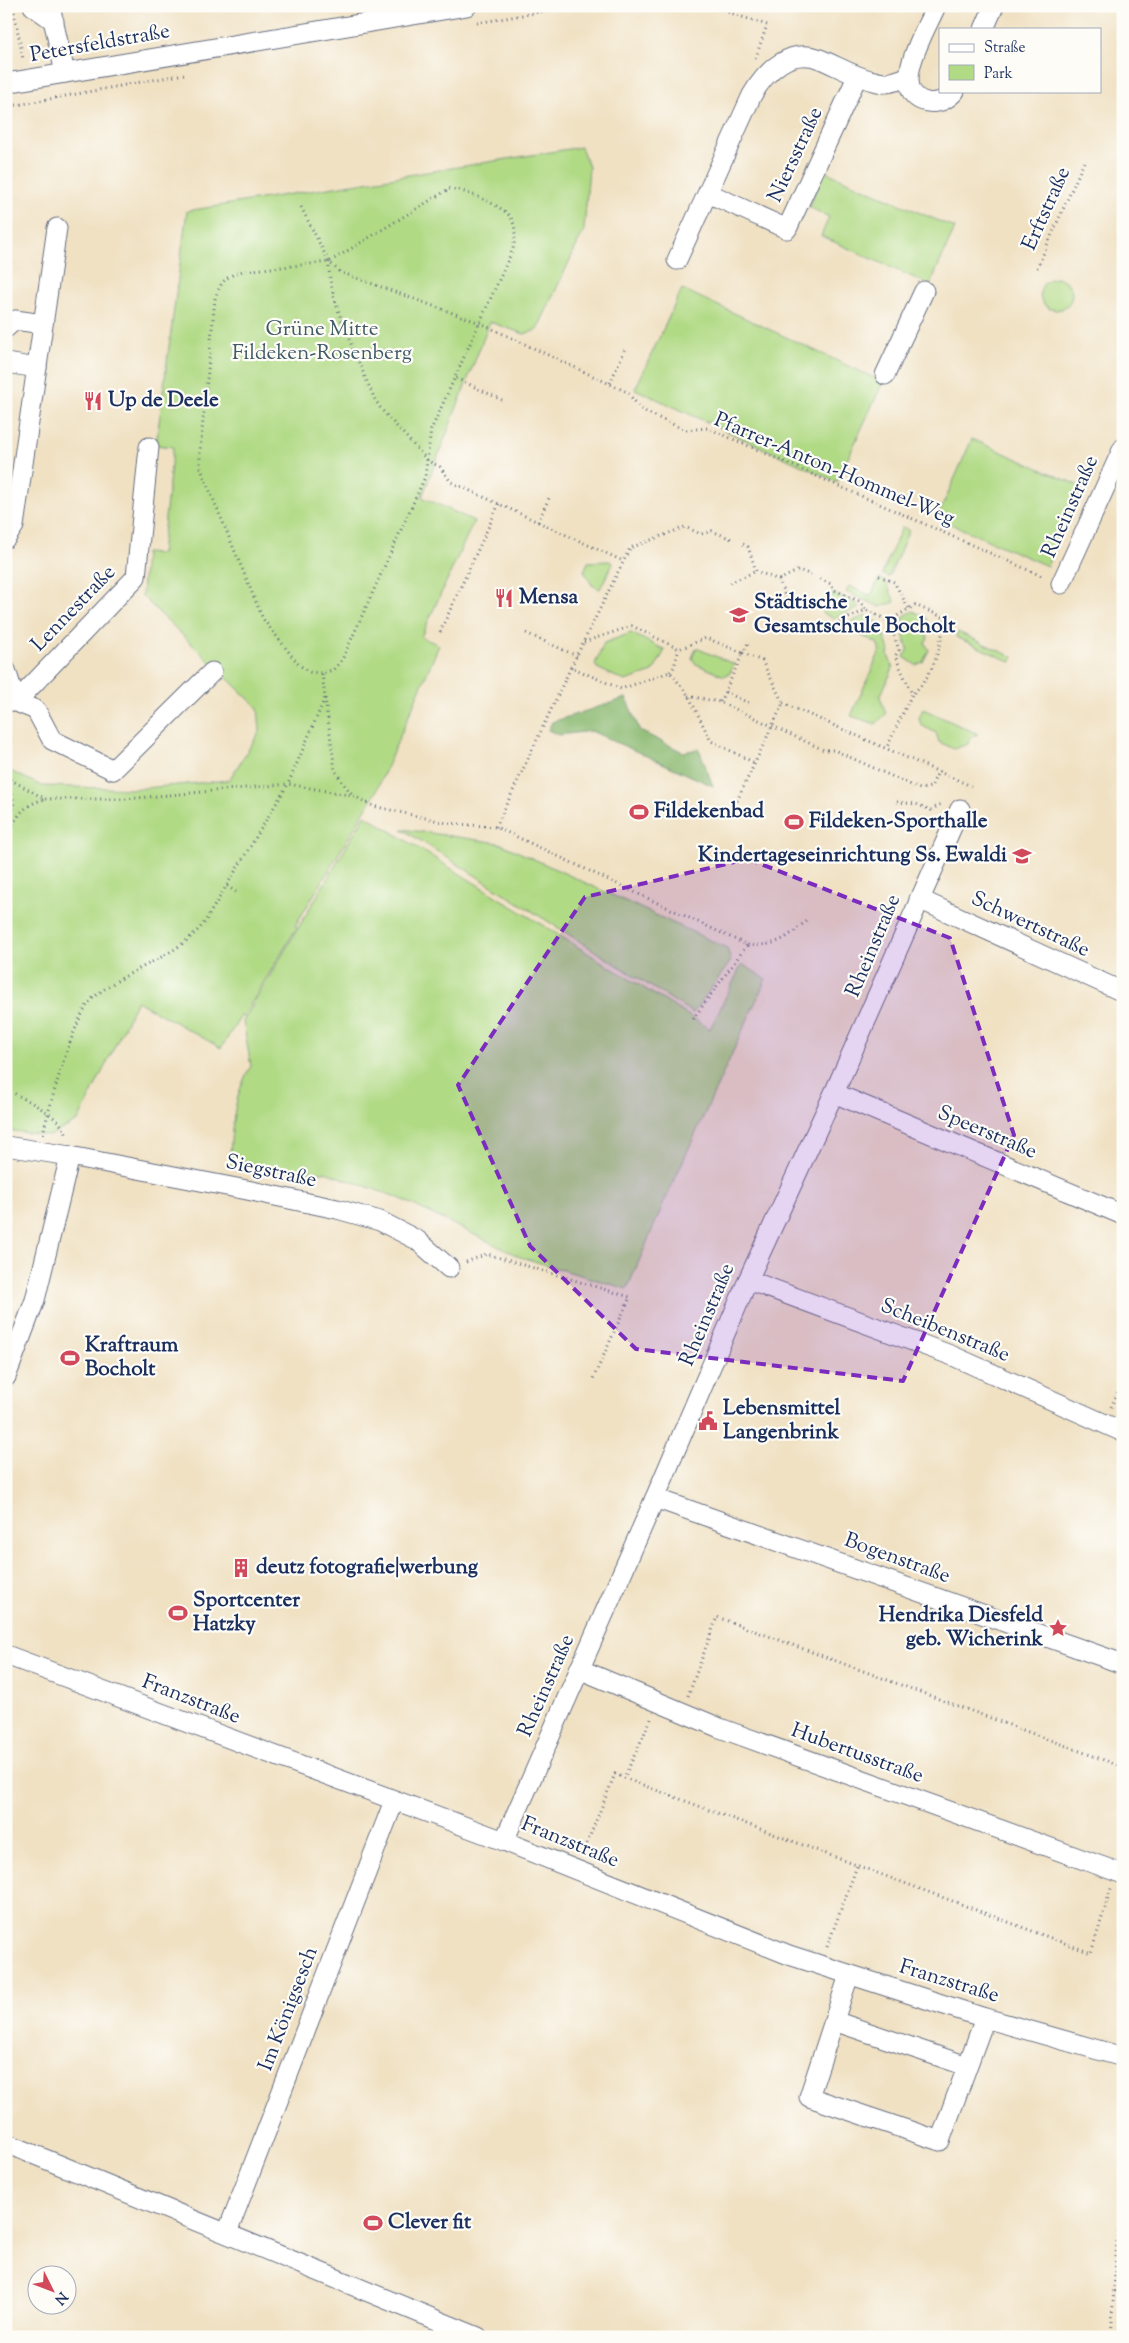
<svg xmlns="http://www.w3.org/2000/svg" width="1129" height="2343" viewBox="0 0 1129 2343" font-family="'Sorts Mill Goudy',serif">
  <rect width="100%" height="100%" fill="#fdfcf7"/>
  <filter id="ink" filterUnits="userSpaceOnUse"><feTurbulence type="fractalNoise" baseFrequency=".02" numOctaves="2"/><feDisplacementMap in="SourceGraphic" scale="10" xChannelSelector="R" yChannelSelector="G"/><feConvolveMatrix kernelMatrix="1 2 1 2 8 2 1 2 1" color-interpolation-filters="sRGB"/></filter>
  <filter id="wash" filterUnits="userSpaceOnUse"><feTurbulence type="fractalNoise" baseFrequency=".0096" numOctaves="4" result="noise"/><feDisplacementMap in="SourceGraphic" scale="20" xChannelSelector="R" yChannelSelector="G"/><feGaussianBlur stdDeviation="1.12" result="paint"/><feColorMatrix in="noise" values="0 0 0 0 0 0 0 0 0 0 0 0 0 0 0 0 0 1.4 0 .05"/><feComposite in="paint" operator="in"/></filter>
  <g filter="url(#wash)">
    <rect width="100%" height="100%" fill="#f0e1c3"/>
    <!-- green -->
    <g fill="#b1da85" stroke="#668472">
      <polygon points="581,147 589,167 584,230 537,330 524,334 490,322 422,497 474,521 421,637 439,645 376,792 295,926 297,927 243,1017 241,1016 221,1048 137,1001 78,1121 49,1136 6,1130 6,769 42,786 135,789 229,780 260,731 258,708 142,596 145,553 161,554 173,447 156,445 187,211"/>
      <polygon points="824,171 955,228 930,285 821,236 829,217 809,207"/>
      <circle cx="1056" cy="294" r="16"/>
      <polygon points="682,289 883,382 837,482 635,389"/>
      <polygon points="972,439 1082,487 1047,566 937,518"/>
      <polygon points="902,527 909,530 889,577 882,574"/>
      <polygon points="609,561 613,563 600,589 592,585 584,571 588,562"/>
      <polygon points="879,578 886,582 895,602 880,607 846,592 849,586 869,595 872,594"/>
      <polygon points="832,593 856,603 859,608 833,618 822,613"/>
      <polygon points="913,611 926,617 929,624 926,631 928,638 925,643 929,650 923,662 916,665 904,657 908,649 900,625 904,616"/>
      <polygon points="865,616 880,623 889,650 888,655 893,668 880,697 886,714 876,724 851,716 880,651 877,643 841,626"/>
      <polygon points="958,632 1013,657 1011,662 956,637"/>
      <polygon points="631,633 665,650 653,672 625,681 597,668 595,664 604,643"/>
      <polygon points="696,648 734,664 730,673 724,676 696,664 692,658"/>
      <polygon points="923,709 978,734 971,737 968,744 954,749 939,742 936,733 921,725 919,718"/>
      <path d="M365 815 710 1029 742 964 766 979 662 1207 627 1289 520 1257 399 1198 325 1172 229 1167C232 1132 232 1097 251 1066L243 1021Z"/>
      <polygon points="402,829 499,843 727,948 731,961 693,1013"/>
    </g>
    <!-- forest -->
    <polygon fill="#8cba72" stroke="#547468" points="626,698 640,731 683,752 699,749 713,786 591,731 559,735 548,730 552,722"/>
  </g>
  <g filter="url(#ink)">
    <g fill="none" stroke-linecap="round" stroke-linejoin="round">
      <!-- minor casing -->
      <g stroke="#666d81" stroke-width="21">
        <g id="minor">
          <polyline points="33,6 54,21"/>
          <polyline points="50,6 65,73"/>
          <path d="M936 6C927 28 886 93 927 102 938 104 947 100 955 91"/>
          <polyline points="984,29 994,6"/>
          <polyline points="6,83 467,6"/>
          <polyline points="708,193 787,229 857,77"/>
          <path d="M677 260 752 95C766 71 790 47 820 59 837 66 852 75 870 80 875 81 881 83 885 83 892 83 901 79 908 77"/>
          <polyline points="6,328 15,320 43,324"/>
          <polyline points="6,363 37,368"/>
          <polyline points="885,375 924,291"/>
          <polyline points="6,538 14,526 57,228"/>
          <polyline points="1061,584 1123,448"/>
          <polyline points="6,670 16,702 136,577 149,447"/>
          <polyline points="16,702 36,710 52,740 113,770 212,672"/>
          <polyline points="919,899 1123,992"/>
          <polyline points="834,1093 1123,1215"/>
          <polyline points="6,1146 70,1156"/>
          <polyline points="748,1280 953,1356 1123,1432"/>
          <polyline points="6,1377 35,1300 70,1156 247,1190 337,1209 380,1221 417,1240 449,1268"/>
          <polyline points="655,1498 1123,1664"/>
          <polyline points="6,1655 504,1841 789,1955 985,2018 1123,2057"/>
          <polyline points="579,1669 720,1728 1123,1874"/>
          <polyline points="504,1841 655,1498 748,1280 834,1093 960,809"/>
          <polyline points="849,1975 809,2097 940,2141 985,2018"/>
          <polyline points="834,2021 967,2066"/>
          <polyline points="6,2143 478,2337"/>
          <polyline points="227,2233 394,1801"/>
        </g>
      </g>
      <!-- path -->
      <g stroke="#666d81" stroke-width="3" stroke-dasharray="1 4" stroke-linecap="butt">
        <polyline points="709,6 767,25 755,60"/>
        <polyline points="14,12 23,59"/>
        <polyline points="477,23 574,6"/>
        <polyline points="6,107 185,74"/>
        <path d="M449 189C464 189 504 206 511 218 517 228 515 239 513 249L431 430 425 477 342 660 333 670 322 673 310 672 299 665 263 619 204 477 200 465V451L215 299C220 282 226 276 243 271L329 262Z"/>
        <polyline points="301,207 329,262 340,272 480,323 627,392 642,410 685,430 708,428 1044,577"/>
        <path d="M329 262C327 298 360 363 374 398L381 409 428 461 440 467 451 482 623 561"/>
        <polyline points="1037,268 1084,162"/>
        <polyline points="456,378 502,400"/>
        <polyline points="610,383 625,349"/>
        <polyline points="538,522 549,498"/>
        <polyline points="743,544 748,547 756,571 779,580 790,610"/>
        <polyline points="879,576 894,582 909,609"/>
        <polyline points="820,579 831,584 834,590 859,601 866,610"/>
        <polyline points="779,580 799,570 811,575"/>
        <polyline points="730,583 756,571"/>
        <path d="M889 621 915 605 945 618C940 646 935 676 912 694"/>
        <polyline points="835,624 866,610 889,621 899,650 895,656 912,694 886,749"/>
        <polyline points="440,632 499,504"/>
        <polyline points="526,633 577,656"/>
        <polyline points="584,642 632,626 679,649 706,638 743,653 720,702"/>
        <polyline points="571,667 630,548 685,527 701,534 712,531 734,540"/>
        <polyline points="670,672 674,667 679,649"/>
        <polyline points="725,692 751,704"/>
        <polyline points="688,696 720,702 824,750 834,750 920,789 931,787 938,772"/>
        <polyline points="325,698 335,770 342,782 353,795"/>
        <polyline points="783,703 971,786"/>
        <path d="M6 777 45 799H126L288 784 354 796 373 806 447 823 496 827 747 945C777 947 788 938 809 918"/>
        <polyline points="6,780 14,802 6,834"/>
        <polyline points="737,801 783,703 762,661 743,653 748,643"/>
        <polyline points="897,802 916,804 931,810 941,804"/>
        <polyline points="496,827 571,667 621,689 670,672 688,695 711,741 755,763"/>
        <path d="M10 829C20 812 26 804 45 799"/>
        <polyline points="227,886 236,892"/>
        <polyline points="693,1019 747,945"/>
        <path d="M6 1089C24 1099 63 1116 67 1137"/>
        <path d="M43 1134C49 1107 74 1016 92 999 125 969 176 959 204 923L288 784 325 698 322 673"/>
        <polyline points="466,1262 487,1254 630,1297 593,1379"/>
        <polyline points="1111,1407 1123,1381"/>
        <polyline points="688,1696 717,1617 1123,1767"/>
        <polyline points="651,1719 624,1778 1091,1953 1111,1888"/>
        <polyline points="583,1853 615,1774 624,1778"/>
        <polyline points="1121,1853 1123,1846"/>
        <polyline points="827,1947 857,1866"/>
        <polyline points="1111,2337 1117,2241 1123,2209"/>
      </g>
      <!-- minor -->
      <use href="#minor" stroke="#fff" stroke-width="19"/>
    </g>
  </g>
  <!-- marked area -->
  <path fill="#7b2cbf" fill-opacity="0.2" stroke="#7b2cbf" stroke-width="4" stroke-dasharray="10 6" stroke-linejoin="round" d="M748 859 950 938 1014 1135 903 1381 636 1349 530 1246 458 1085 585 897Z"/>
  <!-- icons -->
  <defs>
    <g id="restaurant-bare" transform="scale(1.5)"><path d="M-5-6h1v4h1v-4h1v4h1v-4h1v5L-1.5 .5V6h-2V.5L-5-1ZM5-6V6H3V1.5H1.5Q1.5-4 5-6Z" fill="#d1495b" stroke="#fdfcf7" stroke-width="2.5" paint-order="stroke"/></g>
    <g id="school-bare" transform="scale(1.5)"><path d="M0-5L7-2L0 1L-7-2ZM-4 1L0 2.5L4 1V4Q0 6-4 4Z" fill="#d1495b" stroke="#fdfcf7" stroke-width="2.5" paint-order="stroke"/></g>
    <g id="stadium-bare" transform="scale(1.5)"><path d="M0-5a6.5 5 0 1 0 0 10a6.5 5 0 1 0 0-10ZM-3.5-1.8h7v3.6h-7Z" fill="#d1495b" stroke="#fdfcf7" stroke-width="2.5" paint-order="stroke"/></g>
    <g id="civic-bare" transform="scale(1.5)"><path d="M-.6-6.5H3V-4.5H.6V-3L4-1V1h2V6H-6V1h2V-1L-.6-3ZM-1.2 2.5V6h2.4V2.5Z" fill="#d1495b" stroke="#fdfcf7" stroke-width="2.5" paint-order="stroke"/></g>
    <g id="building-bare" transform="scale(1.5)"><path d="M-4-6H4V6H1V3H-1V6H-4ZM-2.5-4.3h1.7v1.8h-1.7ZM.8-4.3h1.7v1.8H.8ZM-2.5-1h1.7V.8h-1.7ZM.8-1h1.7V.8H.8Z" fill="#d1495b" stroke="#fdfcf7" stroke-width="2.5" paint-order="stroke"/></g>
    <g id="sight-bare" transform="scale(1.5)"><path d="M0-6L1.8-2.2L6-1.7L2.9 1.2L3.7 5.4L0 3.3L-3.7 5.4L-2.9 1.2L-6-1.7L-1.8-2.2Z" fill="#d1495b" stroke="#fdfcf7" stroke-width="2.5" paint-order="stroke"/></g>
  </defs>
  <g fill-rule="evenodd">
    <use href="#restaurant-bare" x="93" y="401"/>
    <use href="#restaurant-bare" x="504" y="598"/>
    <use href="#school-bare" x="739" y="615"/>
    <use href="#stadium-bare" x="639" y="812"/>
    <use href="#stadium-bare" x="794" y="822"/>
    <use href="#school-bare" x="1022" y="856"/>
    <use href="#stadium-bare" x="70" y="1358"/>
    <use href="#civic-bare" x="708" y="1421"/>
    <use href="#building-bare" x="241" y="1568"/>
    <use href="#stadium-bare" x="178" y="1613"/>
    <use href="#sight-bare" x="1058" y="1628"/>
    <use href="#stadium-bare" x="373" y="2223"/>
  </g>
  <g text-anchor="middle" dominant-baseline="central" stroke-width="4.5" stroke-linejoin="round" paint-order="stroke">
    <!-- street labels -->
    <g font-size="21" fill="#1b2f5e" stroke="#fdfcf7">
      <text transform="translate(100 44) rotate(-10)">Petersfeldstraße</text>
      <text transform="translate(796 155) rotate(-65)">Niersstraße</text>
      <text transform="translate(1047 209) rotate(-66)">Erftstraße</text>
      <text transform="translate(834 470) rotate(23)">Pfarrer-Anton-Hommel-Weg</text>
      <text transform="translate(1071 507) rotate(-66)">Rheinstraße</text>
      <text transform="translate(74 609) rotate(-46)">Lennestraße</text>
      <text transform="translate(1030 925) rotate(25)">Schwertstraße</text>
      <text transform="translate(874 946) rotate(-67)">Rheinstraße</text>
      <text transform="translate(987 1133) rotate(23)">Speerstraße</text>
      <text transform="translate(271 1172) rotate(12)">Siegstraße</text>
      <text transform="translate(708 1315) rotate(-67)">Rheinstraße</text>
      <text transform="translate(945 1331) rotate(22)">Scheibenstraße</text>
      <text transform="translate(897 1559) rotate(20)">Bogenstraße</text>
      <text transform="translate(547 1686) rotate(-66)">Rheinstraße</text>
      <text transform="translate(191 1700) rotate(21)">Franzstraße</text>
      <text transform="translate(857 1754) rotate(20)">Hubertusstraße</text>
      <text transform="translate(570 1843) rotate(22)">Franzstraße</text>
      <text transform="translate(949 1982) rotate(17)">Franzstraße</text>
      <text transform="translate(289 2009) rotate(-69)">Im Königsesch</text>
    </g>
    <!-- park labels -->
    <g font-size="21" fill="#405a68" stroke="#fdfcf7">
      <text x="322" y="330">Grüne Mitte<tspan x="322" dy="24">Fildeken-Rosenberg</tspan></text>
    </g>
    <!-- poi labels -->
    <g font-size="21" font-weight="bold" fill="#1b2f5e" stroke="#fdfcf7" text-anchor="start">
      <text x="108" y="401">Up de Deele</text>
      <text x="519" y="598">Mensa</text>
      <text x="754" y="603">Städtische<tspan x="754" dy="24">Gesamtschule Bocholt</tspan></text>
      <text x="654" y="812">Fildekenbad</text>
      <text x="809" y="822">Fildeken-Sporthalle</text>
      <text x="1007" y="856" text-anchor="end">Kindertageseinrichtung Ss. Ewaldi</text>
      <text x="85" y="1346">Kraftraum<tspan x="85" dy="24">Bocholt</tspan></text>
      <text x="723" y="1409">Lebensmittel<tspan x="723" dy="24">Langenbrink</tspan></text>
      <text x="256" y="1568">deutz fotografie|werbung</text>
      <text x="193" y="1601">Sportcenter<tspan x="193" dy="24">Hatzky</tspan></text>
      <text x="1043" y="1616" text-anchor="end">Hendrika Diesfeld<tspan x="1043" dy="24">geb. Wicherink</tspan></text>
      <text x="388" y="2223">Clever fit</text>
    </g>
  </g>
  <!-- margin -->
  <rect width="1129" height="2343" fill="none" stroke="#fdfcf7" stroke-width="25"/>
  <!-- legend -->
  <rect x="939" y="28" width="162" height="65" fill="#fdfcf7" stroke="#a3aaba"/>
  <rect x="949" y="44" width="25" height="8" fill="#ffffff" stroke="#a3aaba"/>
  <text x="984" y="52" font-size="15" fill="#1b2f5e">Straße</text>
  <rect x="949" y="65" width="25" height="15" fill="#b1da85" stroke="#a3aaba"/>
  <text x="984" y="78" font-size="15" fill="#1b2f5e">Park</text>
  <!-- north arrow -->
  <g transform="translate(52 2290) rotate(132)"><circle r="24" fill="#fdfcf7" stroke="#a3aaba"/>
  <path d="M0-4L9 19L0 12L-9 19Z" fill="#d1495b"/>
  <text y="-8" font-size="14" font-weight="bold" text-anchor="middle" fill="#1b2f5e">N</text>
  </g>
</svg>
